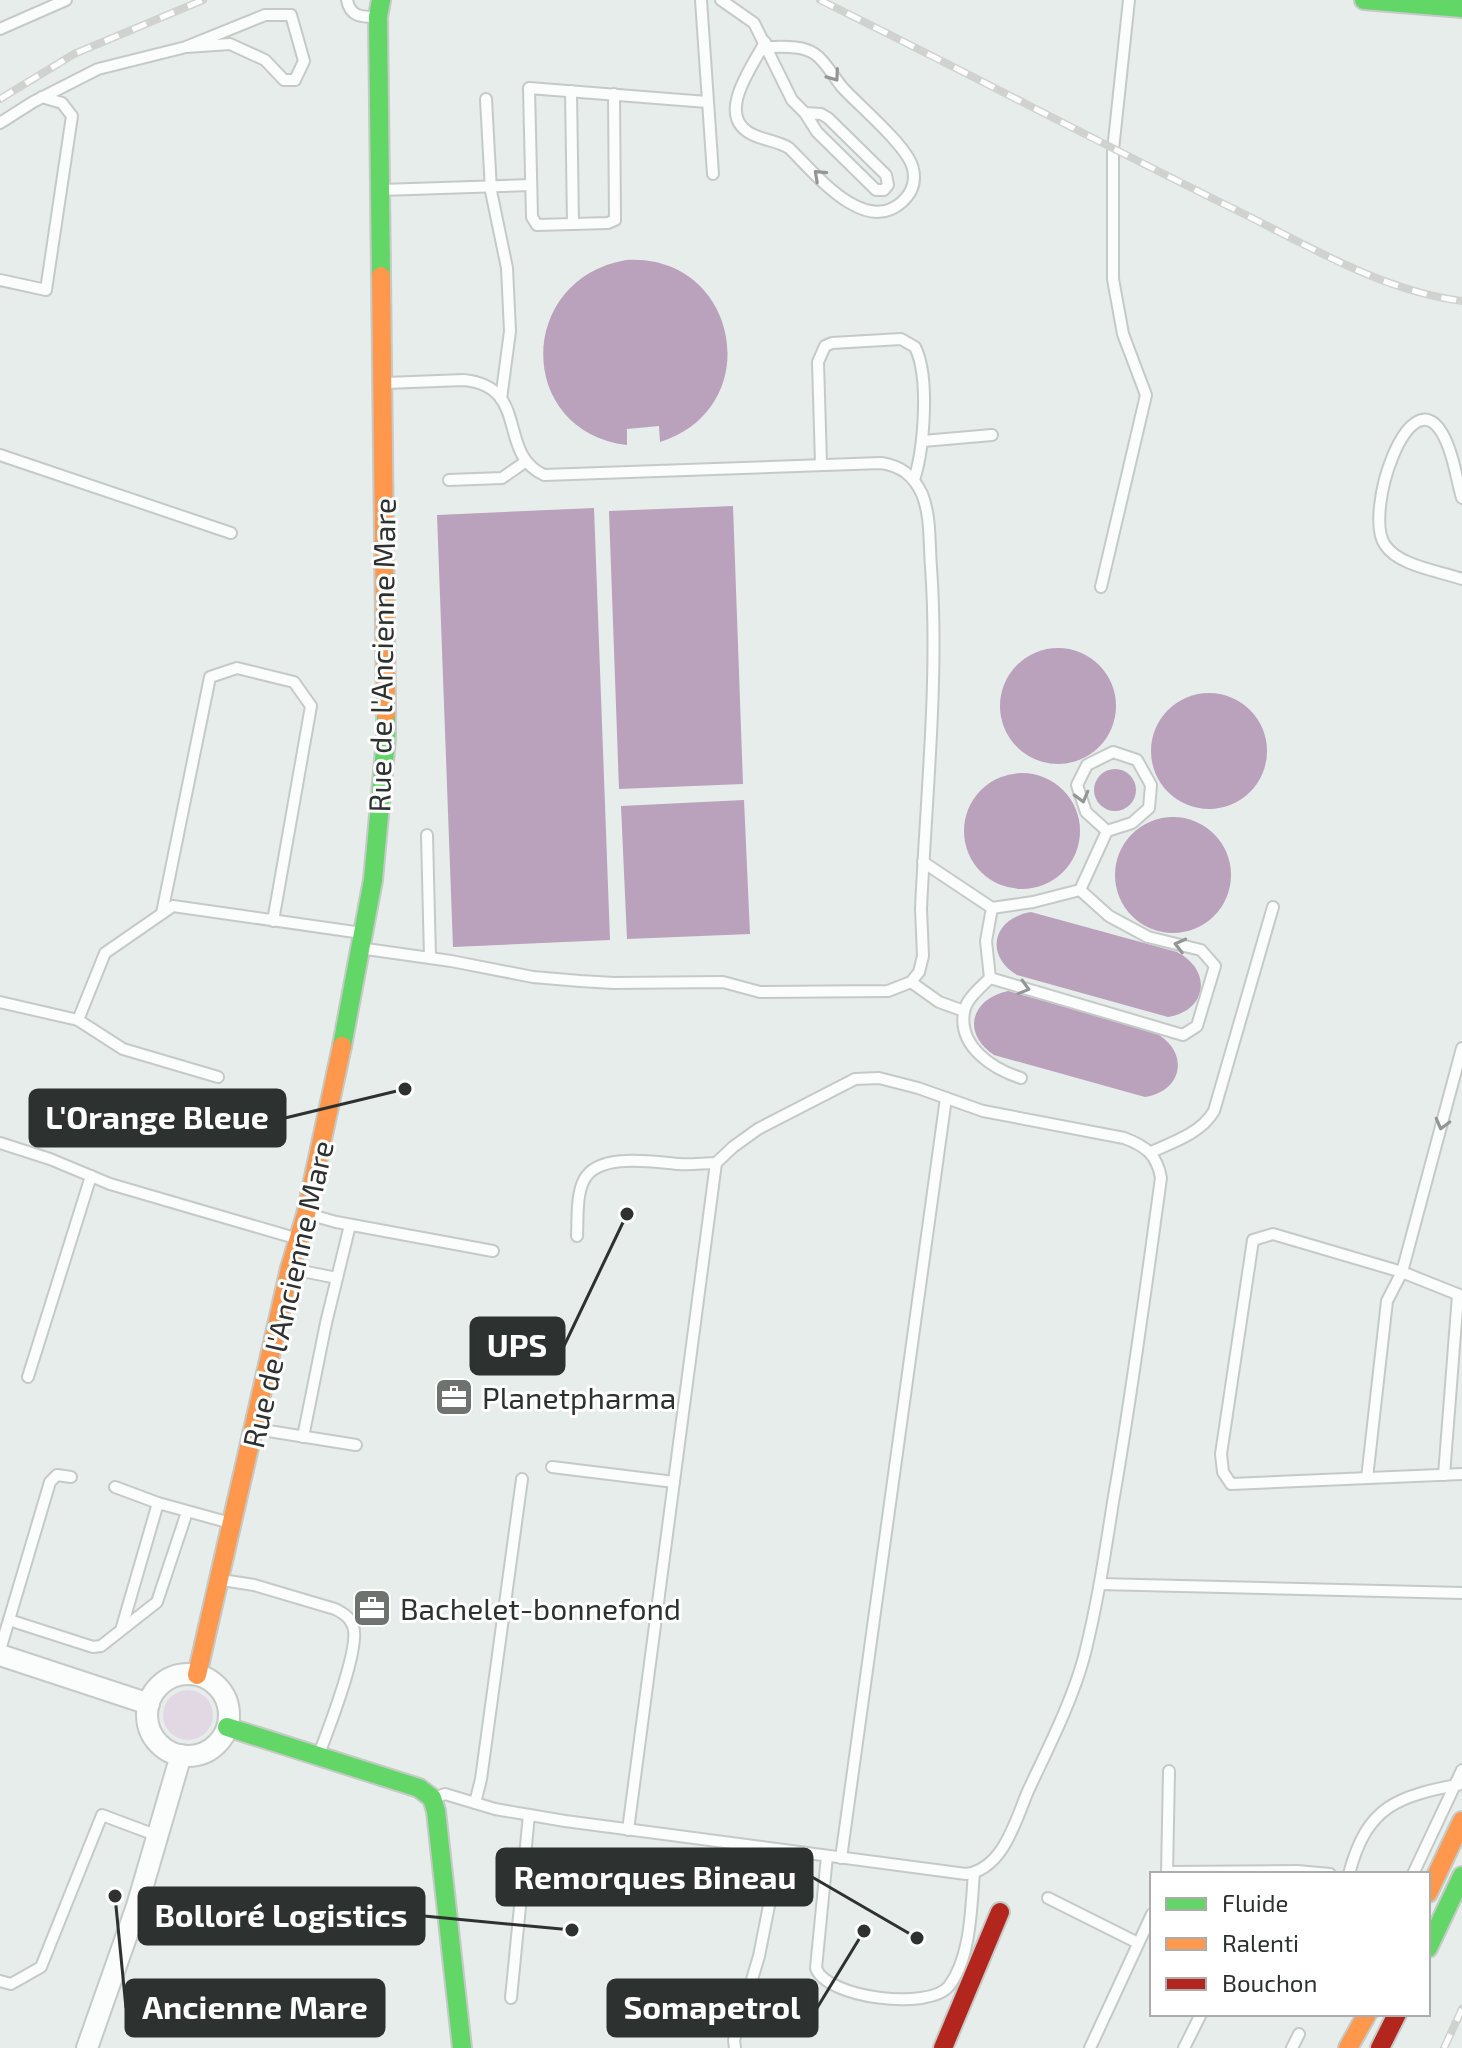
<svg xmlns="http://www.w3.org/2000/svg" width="1462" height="2048" viewBox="0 0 1462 2048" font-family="'Exo 2',sans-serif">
  <rect width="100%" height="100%" fill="#e7edea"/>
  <!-- green -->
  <circle fill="#e2d8e4" cx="188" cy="1715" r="25"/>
  <!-- water -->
  <g fill="#baa1bc">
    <path d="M626 260C739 253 768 408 660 442L659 426 627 429V445C515 431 516 279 626 260Z"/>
    <polygon points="733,506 743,784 619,789 609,511"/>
    <polygon points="594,508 610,940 453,947 437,515"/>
    <circle cx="1058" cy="706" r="58"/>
    <circle cx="1209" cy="751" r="58"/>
    <circle cx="1115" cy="790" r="21"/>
    <circle cx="1022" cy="831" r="58"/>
    <polygon points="744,800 750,934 627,939 621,806"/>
    <circle cx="1173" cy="875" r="58"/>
    <path d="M1031 912 1177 952C1212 970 1208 1010 1168 1017L1017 975C983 954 994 918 1031 912Z"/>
    <path d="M1008 991 1154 1032C1189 1050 1185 1090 1145 1097L994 1055C961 1033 971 999 1008 991Z"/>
  </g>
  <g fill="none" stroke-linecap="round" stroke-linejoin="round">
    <!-- lane casing -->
    <g stroke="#c5cac7" stroke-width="14">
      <g id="lane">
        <path d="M347 0C350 17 362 17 376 17"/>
        <polyline points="701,0 713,174"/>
        <polyline points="721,0 754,23 792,100 805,113 817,132 876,190 884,190 888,185 886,175 828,118 821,114 805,113"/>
        <polyline points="0,29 66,0"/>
        <path d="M765 42C753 66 717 112 748 132 760 140 776 140 789 148 815 173 864 236 902 202 912 193 916 182 913 169 909 147 858 105 842 87 833 76 826 62 815 54 802 45 782 47 767 47"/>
        <polyline points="571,91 573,224"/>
        <polyline points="614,94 615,220 608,223 537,225 532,217 529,88 707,102"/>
        <polyline points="486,99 491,191 507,268 510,331 501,399"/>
        <polyline points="0,123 33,102 98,69 186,47 265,15 291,15 304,61 295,80 284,80 265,60 230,44 186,47"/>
        <polyline points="381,190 531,185"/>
        <polyline points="0,280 46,290 72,116 62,103 42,97"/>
        <polyline points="923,441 992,435"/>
        <polyline points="0,455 231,533"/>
        <path d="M821 464 818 362 825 346 832 343 901 339 915 347C930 377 924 448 914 480"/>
        <polyline points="449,480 502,478 525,462"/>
        <path d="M1462 498C1456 477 1453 452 1442 433 1409 377 1363 513 1385 545 1399 566 1439 571 1462 579"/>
        <polyline points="1101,587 1146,395 1123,334 1113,279 1113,150 1129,0"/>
        <polyline points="427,835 430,958"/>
        <polyline points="923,862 992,908 1033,902 1080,890 1107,831 1132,823 1149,808 1151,785 1137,760 1113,752 1087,765 1077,785 1086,812 1107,831"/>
        <polyline points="992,908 986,941 990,978 1183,1035 1197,1026 1215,966 1201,950 1148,937 1109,916 1080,890"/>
        <polyline points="162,913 210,677 237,668 294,682 311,706 273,921"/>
        <path d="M366 949 451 961 533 977 580 981 614 983 723 982 760 992 888 991 911 982 919 972 923 956 921 909C926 797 939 678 931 567 929 543 931 516 922 494 913 475 901 466 881 463L544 475C496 453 531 387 464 380L386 383"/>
        <path d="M990 978C981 987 966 999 964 1012 958 1047 993 1069 1021 1078"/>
        <polyline points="911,982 939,1002 964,1011"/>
        <polyline points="0,1002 78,1020"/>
        <polyline points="218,1077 123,1049 78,1020 105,953 173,906 362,933"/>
        <polyline points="0,1143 50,1159 110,1184 295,1238"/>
        <path d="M1151 1152C1174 1142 1201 1133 1214 1111L1273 907"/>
        <polyline points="308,1214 336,1222 493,1251"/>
        <polyline points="292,1269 337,1278"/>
        <polyline points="1462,1296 1402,1272 1273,1234 1253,1240 1221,1454 1223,1472 1231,1484 1462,1474"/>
        <polyline points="28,1377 91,1176"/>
        <polyline points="256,1429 356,1445"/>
        <polyline points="303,1437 326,1323 350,1225"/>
        <polyline points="552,1467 674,1482"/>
        <polyline points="1444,1475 1458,1295"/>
        <polyline points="1367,1478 1387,1301 1402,1272 1462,1048"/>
        <polyline points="115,1487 158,1503 227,1522"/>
        <path d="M222 1580 254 1585 335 1609C343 1613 350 1617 353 1626 361 1647 328 1730 319 1754"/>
        <polyline points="1100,1584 1462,1593"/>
        <polyline points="9,1620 93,1647 101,1646 157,1602 187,1512"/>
        <polyline points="122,1627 158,1503"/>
        <polyline points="0,1650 50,1482 57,1475 71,1477"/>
        <path d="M434 1798 445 1794 495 1809 565 1821 966 1874C1003 1869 1015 1822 1028 1791 1048 1748 1071 1704 1084 1657 1097 1606 1105 1554 1113 1502 1132 1394 1146 1286 1161 1178 1157 1155 1146 1146 1124 1138L983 1111 918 1088 879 1078 855 1079 758 1129 733 1147 716 1163C704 1163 691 1165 679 1164 654 1162 598 1152 584 1180 576 1195 578 1219 577 1236"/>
        <polyline points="475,1803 481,1779 522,1479"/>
        <polyline points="628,1830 716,1163"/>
        <path d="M827 1856 816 1968C826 1998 929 2011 949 1986 971 1957 971 1908 974 1873"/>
        <polyline points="841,1858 946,1098"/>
        <polyline points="1168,1872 1297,1871 1330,1874"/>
        <polyline points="1167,1874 1169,1771"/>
        <path d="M1349 1874C1367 1805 1398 1796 1462 1784"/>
        <polyline points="1413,1874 1462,1770"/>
        <polyline points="1048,1898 1138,1943"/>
        <polyline points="0,1981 11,1984 41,1967 102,1815 158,1836"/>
        <polyline points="511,1998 529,1815"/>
        <polyline points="735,2048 734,2040 759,1956 780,1850"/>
        <polyline points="1090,2048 1152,1914"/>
        <polyline points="1184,2048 1201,2014"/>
        <polyline points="1292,2048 1299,2034"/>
      </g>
    </g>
    <!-- street casing -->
    <g stroke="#c5cac7" stroke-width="24">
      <g id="street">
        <polyline points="0,1655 149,1704"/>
        <circle cx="188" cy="1715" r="41"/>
        <polyline points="87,2048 137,1906 181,1755"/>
      </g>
    </g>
    <!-- fast casing -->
    <g stroke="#c5cac7" stroke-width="22">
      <g id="fast">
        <polyline points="1364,0 1462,8"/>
        <polyline points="381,276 378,17 381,0"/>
        <polyline points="342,1046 373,880 386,739 386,714"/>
        <polyline points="227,1727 419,1788 432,1798 436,1811 462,2048"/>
        <polyline points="1428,1948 1462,1876"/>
      </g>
    </g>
    <!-- slow casing -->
    <g stroke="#c5cac7" stroke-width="22">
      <g id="slow">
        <polyline points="381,276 386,714"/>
        <polyline points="197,1675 290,1268 306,1214 342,1046"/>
        <polyline points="1428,1893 1462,1821"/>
        <polyline points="1348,2048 1367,2014"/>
      </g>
    </g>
    <!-- jam casing -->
    <g stroke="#c5cac7" stroke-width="22">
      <g id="jam">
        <polyline points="943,2048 1000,1912"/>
        <polyline points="1380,2048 1397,2014"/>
      </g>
    </g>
    <!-- lane -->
    <use href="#lane" stroke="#fbfcfc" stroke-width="10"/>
    <!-- street -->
    <use href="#street" stroke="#fbfcfc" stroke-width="20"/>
    <!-- fast -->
    <use href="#fast" stroke="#63d668" stroke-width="18"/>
    <!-- slow -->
    <use href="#slow" stroke="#ff974d" stroke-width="18"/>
    <!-- jam -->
    <use href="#jam" stroke="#b3261e" stroke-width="18"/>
    <!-- rail casing -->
    <g stroke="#d0d2d0" stroke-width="8">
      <g id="rail">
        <path d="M820 0C960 69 1098 142 1238 211 1309 246 1382 291 1462 301"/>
        <polyline points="0,99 74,54 203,0"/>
        <polyline points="1444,2048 1462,2009"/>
      </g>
    </g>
    <!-- rail -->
    <use href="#rail" stroke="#fff" stroke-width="5" stroke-dasharray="15" stroke-linecap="butt"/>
  </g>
  <!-- one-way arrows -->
  <defs><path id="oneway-chevron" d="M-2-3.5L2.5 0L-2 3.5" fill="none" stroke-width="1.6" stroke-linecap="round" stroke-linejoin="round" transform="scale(2)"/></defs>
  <g stroke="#949696">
    <use href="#oneway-chevron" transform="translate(834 76) rotate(54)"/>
    <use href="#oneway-chevron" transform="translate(819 175) rotate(-137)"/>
    <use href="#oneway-chevron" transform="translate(1082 797) rotate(75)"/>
    <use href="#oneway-chevron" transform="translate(1180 945) rotate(-166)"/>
    <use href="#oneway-chevron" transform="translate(1024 988) rotate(16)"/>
    <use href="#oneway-chevron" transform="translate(1442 1124) rotate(105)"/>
  </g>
  <!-- icons -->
  <defs>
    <g id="office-square" transform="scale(2)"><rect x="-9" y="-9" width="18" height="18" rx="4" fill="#6e7370" stroke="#fff"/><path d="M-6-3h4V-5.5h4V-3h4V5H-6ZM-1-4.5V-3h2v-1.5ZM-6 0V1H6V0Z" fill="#fff"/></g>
  </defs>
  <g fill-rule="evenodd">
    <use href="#office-square" x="454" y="1397"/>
    <use href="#office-square" x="372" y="1608"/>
  </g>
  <g text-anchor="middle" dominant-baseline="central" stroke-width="6" stroke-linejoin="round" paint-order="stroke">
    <!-- street labels -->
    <g font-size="30" fill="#2d312f" stroke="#fff">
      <text transform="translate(381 655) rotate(-89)">Rue de l'Ancienne Mare</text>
      <text transform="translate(287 1294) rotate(-77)">Rue de l'Ancienne Mare</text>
    </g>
    <!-- poi labels -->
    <g font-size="30" fill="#2d312f" stroke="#fff" text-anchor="start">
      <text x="482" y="1397">Planetpharma</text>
      <text x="400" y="1608">Bachelet-bonnefond</text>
    </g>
  </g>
  <!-- callouts -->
  <path fill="none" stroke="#2d312f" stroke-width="3" d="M405 1089L285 1118M627 1214L564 1346M917 1938L812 1877M572 1930L424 1916M115 1896L126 2008M864 1931L817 2008"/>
  <g fill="#2d312f" stroke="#fff" stroke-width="3">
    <circle cx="405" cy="1089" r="8"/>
    <circle cx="627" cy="1214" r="8"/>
    <circle cx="917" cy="1938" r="8"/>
    <circle cx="572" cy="1930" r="8"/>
    <circle cx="115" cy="1896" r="8"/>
    <circle cx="864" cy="1931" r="8"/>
  </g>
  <g fill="#2d312f" stroke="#2d312f" stroke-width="3">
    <rect x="30" y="1090" width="255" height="56" rx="8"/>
    <rect x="471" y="1318" width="93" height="56" rx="8"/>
    <rect x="497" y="1849" width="315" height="56" rx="8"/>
    <rect x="139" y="1888" width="285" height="56" rx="8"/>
    <rect x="126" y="1980" width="258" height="56" rx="8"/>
    <rect x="608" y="1980" width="209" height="56" rx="8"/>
  </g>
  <g font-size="32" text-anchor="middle" font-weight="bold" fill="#fff">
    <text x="157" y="1129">L'Orange Bleue</text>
    <text x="517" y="1357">UPS</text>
    <text x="655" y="1889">Remorques Bineau</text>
    <text x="281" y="1927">Bolloré Logistics</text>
    <text x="255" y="2019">Ancienne Mare</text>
    <text x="712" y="2019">Somapetrol</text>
  </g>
  <!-- legend -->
  <rect x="1150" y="1872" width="280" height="144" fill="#ffffff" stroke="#abadac" stroke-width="2"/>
  <rect x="1166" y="1898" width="40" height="12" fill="#63d668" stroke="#abadac" stroke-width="2"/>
  <text x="1222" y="1912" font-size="24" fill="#2d312f">Fluide</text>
  <rect x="1166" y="1938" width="40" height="12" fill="#ff974d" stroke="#abadac" stroke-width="2"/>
  <text x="1222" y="1952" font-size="24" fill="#2d312f">Ralenti</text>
  <rect x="1166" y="1978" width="40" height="12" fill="#b3261e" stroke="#abadac" stroke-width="2"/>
  <text x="1222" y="1992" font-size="24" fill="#2d312f">Bouchon</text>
</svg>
